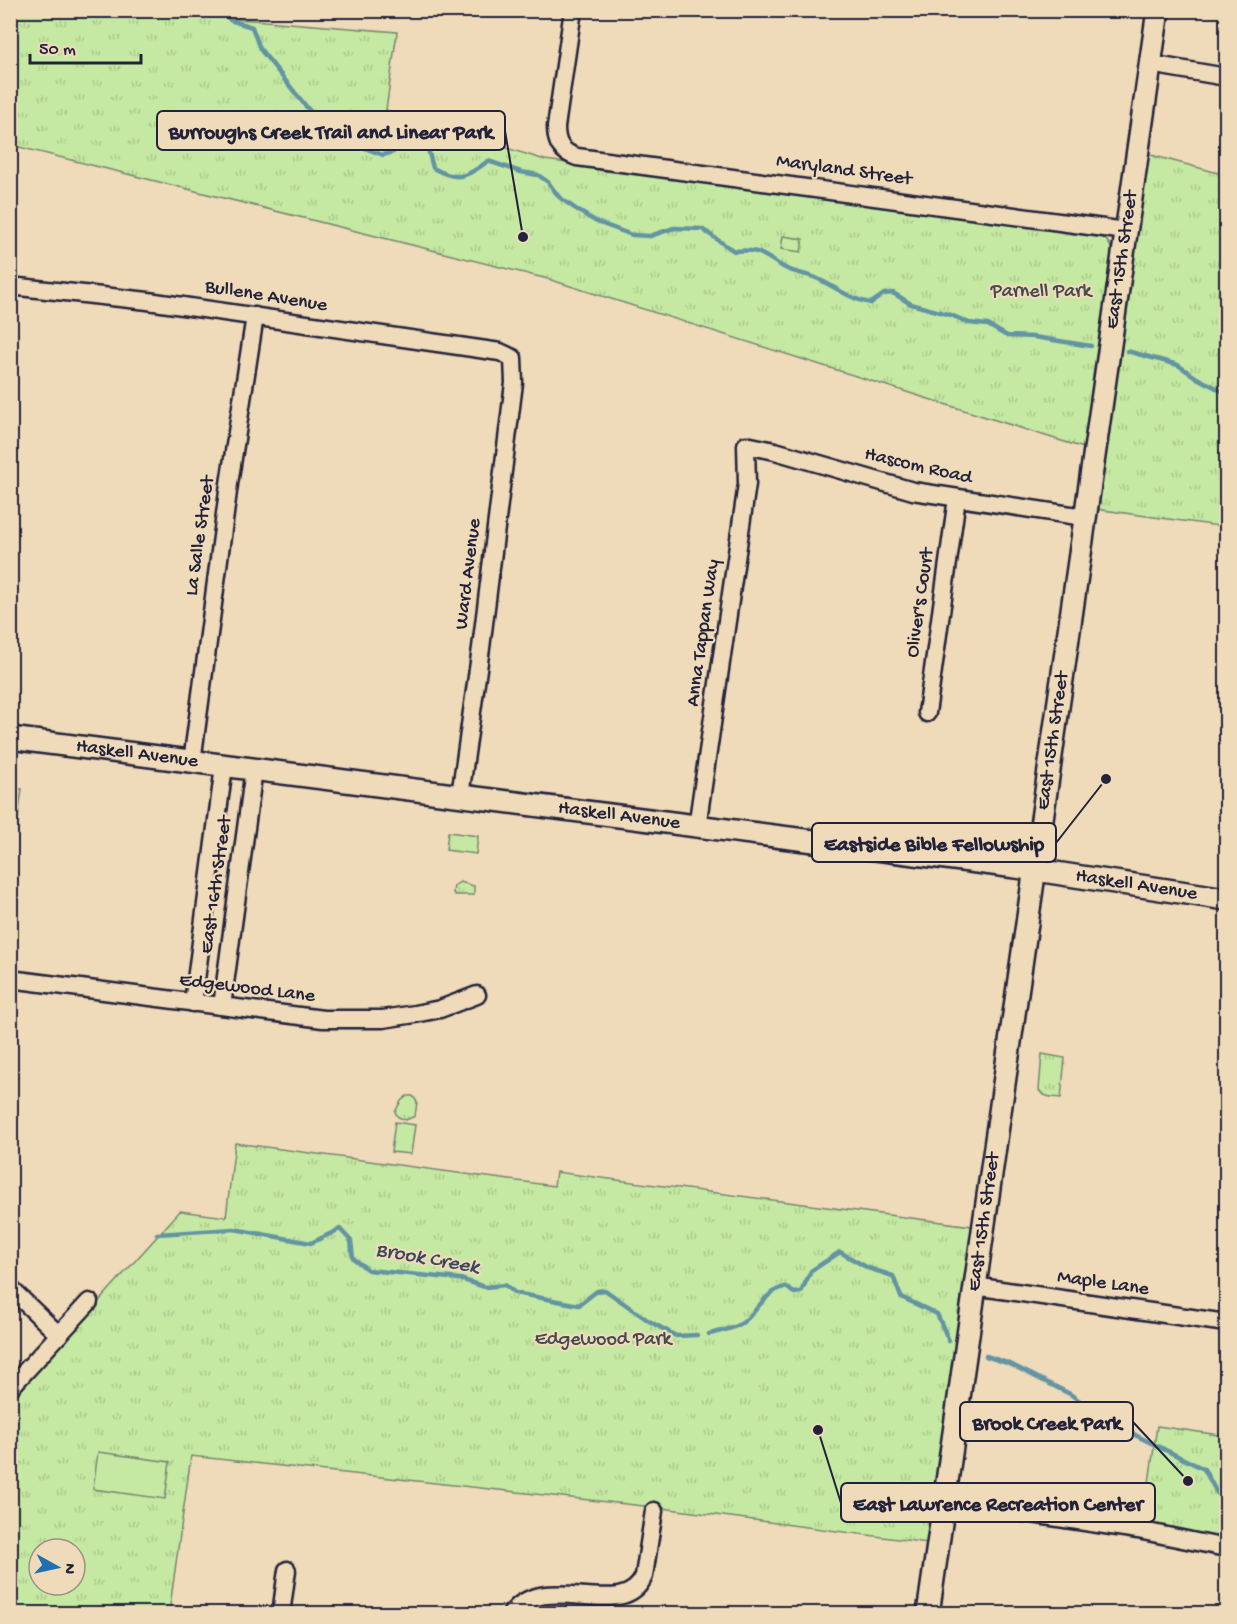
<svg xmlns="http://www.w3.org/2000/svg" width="1237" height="1624" viewBox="0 0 1237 1624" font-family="'Gochi Hand',sans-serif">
  <defs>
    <pattern id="grass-tufts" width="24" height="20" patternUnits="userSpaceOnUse" patternTransform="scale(1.5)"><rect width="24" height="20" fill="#c5e9a2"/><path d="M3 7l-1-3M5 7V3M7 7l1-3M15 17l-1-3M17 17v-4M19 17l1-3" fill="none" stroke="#a9c88c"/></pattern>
  </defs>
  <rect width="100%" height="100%" fill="#efdab9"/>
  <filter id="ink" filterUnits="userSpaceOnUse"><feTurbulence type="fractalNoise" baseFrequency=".0167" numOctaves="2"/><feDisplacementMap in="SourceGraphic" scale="12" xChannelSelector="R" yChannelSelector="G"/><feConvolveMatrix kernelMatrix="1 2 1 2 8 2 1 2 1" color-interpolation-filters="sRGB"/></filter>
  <g filter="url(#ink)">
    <!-- grass -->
    <g fill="url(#grass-tufts)" stroke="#74866e" stroke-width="1.5" fill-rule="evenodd">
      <path d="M10 11H180V14L397 32 386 110 545 160 1093 234C1105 237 1112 242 1112 256L1147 154 1226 175V527L1096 509 1103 454 548 279 11 145Z"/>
      <polygon points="460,882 474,886 474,895 455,895 453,893 454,886"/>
      <path d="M1042 1054 1065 1058 1061 1098C1053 1097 1044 1098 1039 1090Z"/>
      <polygon points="407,1096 413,1096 417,1102 415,1116 406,1120 398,1117 395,1112 401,1101"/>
      <path d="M235 1143 554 1186 556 1172 972 1226 928 1543 662 1508 191 1456 169 1613H11L10 1400 180 1211 226 1217ZM39 1549H75V1585H39Z"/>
      <polygon points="1157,1426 1226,1436 1226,1541 1143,1525"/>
    </g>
    <!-- pitch -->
    <g fill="#c5e9a2" stroke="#74866e" stroke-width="1.5">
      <polygon points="783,236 803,239 801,252 781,249"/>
      <polygon points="11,788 22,789 18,818 11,817"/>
      <polygon points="448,832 478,836 476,854 446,850"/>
      <polygon points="395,1122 415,1125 411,1154 391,1152"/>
      <polygon points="98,1452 170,1462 165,1499 93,1489"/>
    </g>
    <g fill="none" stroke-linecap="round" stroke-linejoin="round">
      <!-- stream -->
      <g stroke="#6394a3" stroke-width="4.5">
        <path d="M223 10 230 20 252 27 260 49 313 115 349 142 383 155 393 152 404 142 420 141 428 149 433 168C458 182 467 177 488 161L521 172 538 175 548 182 559 197 580 212 597 222 632 235 650 236 674 228 702 229 734 251C761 248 763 256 785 268 795 273 806 274 816 278 834 286 851 300 871 303L884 294 893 293 911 304 951 315 969 323 988 325 1007 336 1034 337 1091 346"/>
        <polyline points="1127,351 1178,365 1197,378 1226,393"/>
        <polyline points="157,1234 234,1229 311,1243 340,1229 351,1241 353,1258 368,1270 460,1279 485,1287 505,1285 515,1293 579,1305 597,1291 605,1290 649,1321 676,1336 697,1335"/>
        <path d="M709 1334C720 1331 732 1330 742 1323 758 1312 765 1290 786 1287L794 1293 801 1292 811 1271 840 1252 868 1268 893 1276 901 1297 937 1314 949 1341"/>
        <polyline points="986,1356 1010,1364 1070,1394 1100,1415 1137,1436 1204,1469 1217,1493 1226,1496"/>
      </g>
      <!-- minor casing -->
      <g stroke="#22223b" stroke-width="21">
        <g id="minor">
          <path d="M573 10 556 127C556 143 561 152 577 157L1126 231"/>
          <polyline points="1150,64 1226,77"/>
          <polyline points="10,286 148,301 500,352 513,358 514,383 481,648 460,796"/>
          <polyline points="927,713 957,498"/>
          <polyline points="192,762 229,484 255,316"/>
          <polyline points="697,827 747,484 746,445 775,451 913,491 1084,517"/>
          <polyline points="10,979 323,1019 383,1019 415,1014 440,1009 477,995"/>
          <polyline points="193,1003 224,766"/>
          <polyline points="222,1006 254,769"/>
          <polyline points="974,1286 1226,1323"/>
          <polyline points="10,1288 59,1335"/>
          <polyline points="10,1388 89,1302"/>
          <polyline points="944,1501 1138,1530 1226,1548"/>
          <polyline points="281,1614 287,1570"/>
          <path d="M511 1614C545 1568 624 1624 644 1576L654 1511"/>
        </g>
      </g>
      <!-- major casing -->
      <g stroke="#22223b" stroke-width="26">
        <g id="major">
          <path id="s1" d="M10 738 1016 867 1226 899"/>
          <path id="s2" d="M928 1614 1158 10"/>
        </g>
      </g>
      <!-- minor -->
      <use href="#minor" stroke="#efdab9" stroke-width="16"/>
      <!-- major -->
      <use href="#major" stroke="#efdab9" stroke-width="21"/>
    </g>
  </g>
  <g text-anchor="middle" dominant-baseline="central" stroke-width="4.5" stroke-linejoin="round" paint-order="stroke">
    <!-- street labels -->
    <g font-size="20" fill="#22223b" stroke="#efdab9">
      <text transform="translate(844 171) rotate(8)">Maryland Street</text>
      <text stroke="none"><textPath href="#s2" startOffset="1368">East 15th Street</textPath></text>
      <text transform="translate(266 297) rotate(9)">Bullene Avenue</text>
      <text transform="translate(918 467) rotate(13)">Hascom Road</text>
      <text transform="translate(201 536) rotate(-82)">La Salle Street</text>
      <text transform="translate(469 574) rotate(-83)">Ward Avenue</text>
      <text transform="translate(921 603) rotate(-82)">Oliver's Court</text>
      <text transform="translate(704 633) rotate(-82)">Anna Tappan Way</text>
      <text stroke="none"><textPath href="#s2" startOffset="882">East 15th Street</textPath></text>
      <text stroke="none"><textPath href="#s1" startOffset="128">Haskell Avenue</textPath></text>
      <text stroke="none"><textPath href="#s1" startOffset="614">Haskell Avenue</textPath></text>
      <text transform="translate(217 885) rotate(-82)">East 16th Street</text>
      <text stroke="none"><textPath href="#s1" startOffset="1136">Haskell Avenue</textPath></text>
      <text transform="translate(247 989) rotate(7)">Edgewood Lane</text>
      <text stroke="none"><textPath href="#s2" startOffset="396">East 15th Street</textPath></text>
      <text transform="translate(1103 1284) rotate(8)">Maple Lane</text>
    </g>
    <!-- park labels -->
    <g font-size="20" fill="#434a50" stroke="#efdab9">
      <text x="1041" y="292">Parnell Park</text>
      <text x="603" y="1340">Edgewood Park</text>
    </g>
    <!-- water labels -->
    <g font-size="21" font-style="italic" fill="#38485e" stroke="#efdab9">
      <text transform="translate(427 1260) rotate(10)">Brook Creek</text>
    </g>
  </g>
  <!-- callouts -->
  <path fill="none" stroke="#22223b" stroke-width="2" d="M523 237L505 131M1106 779L1056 843M1188 1481L1133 1422M818 1430L841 1503"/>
  <g fill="#22223b" stroke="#efdab9" stroke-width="2">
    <circle cx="523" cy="237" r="6"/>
    <circle cx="1106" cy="779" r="6"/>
    <circle cx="1188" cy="1481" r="6"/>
    <circle cx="818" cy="1430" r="6"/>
  </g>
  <g fill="#efdab9" stroke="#22223b" stroke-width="2">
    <rect x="157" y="111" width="348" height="39" rx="6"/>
    <rect x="812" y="823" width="244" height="39" rx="6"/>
    <rect x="960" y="1402" width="173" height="39" rx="6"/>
    <rect x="841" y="1483" width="314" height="39" rx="6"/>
  </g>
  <g font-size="21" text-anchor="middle" font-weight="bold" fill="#22223b">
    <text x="331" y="138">Burroughs Creek Trail and Linear Park</text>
    <text x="934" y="850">Eastside Bible Fellowship</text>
    <text x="1047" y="1429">Brook Creek Park</text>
    <text x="998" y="1510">East Lawrence Recreation Center</text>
  </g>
  <!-- margin -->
  <rect width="1237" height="1624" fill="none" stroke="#efdab9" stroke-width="36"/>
  <rect x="18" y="18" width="1201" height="1588" fill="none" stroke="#22223b" stroke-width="2" filter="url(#ink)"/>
  <!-- north arrow -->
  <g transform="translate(57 1567) rotate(98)"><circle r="28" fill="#efdab9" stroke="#9d9087" stroke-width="1.5"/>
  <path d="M0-4.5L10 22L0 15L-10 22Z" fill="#1f6fb2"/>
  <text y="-9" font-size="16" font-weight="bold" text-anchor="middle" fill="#22223b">N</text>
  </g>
  <!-- scale -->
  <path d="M30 54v9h111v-9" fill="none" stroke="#22223b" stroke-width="3"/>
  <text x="39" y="54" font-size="18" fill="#22223b" stroke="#efdab9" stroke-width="4.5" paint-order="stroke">50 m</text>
</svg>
